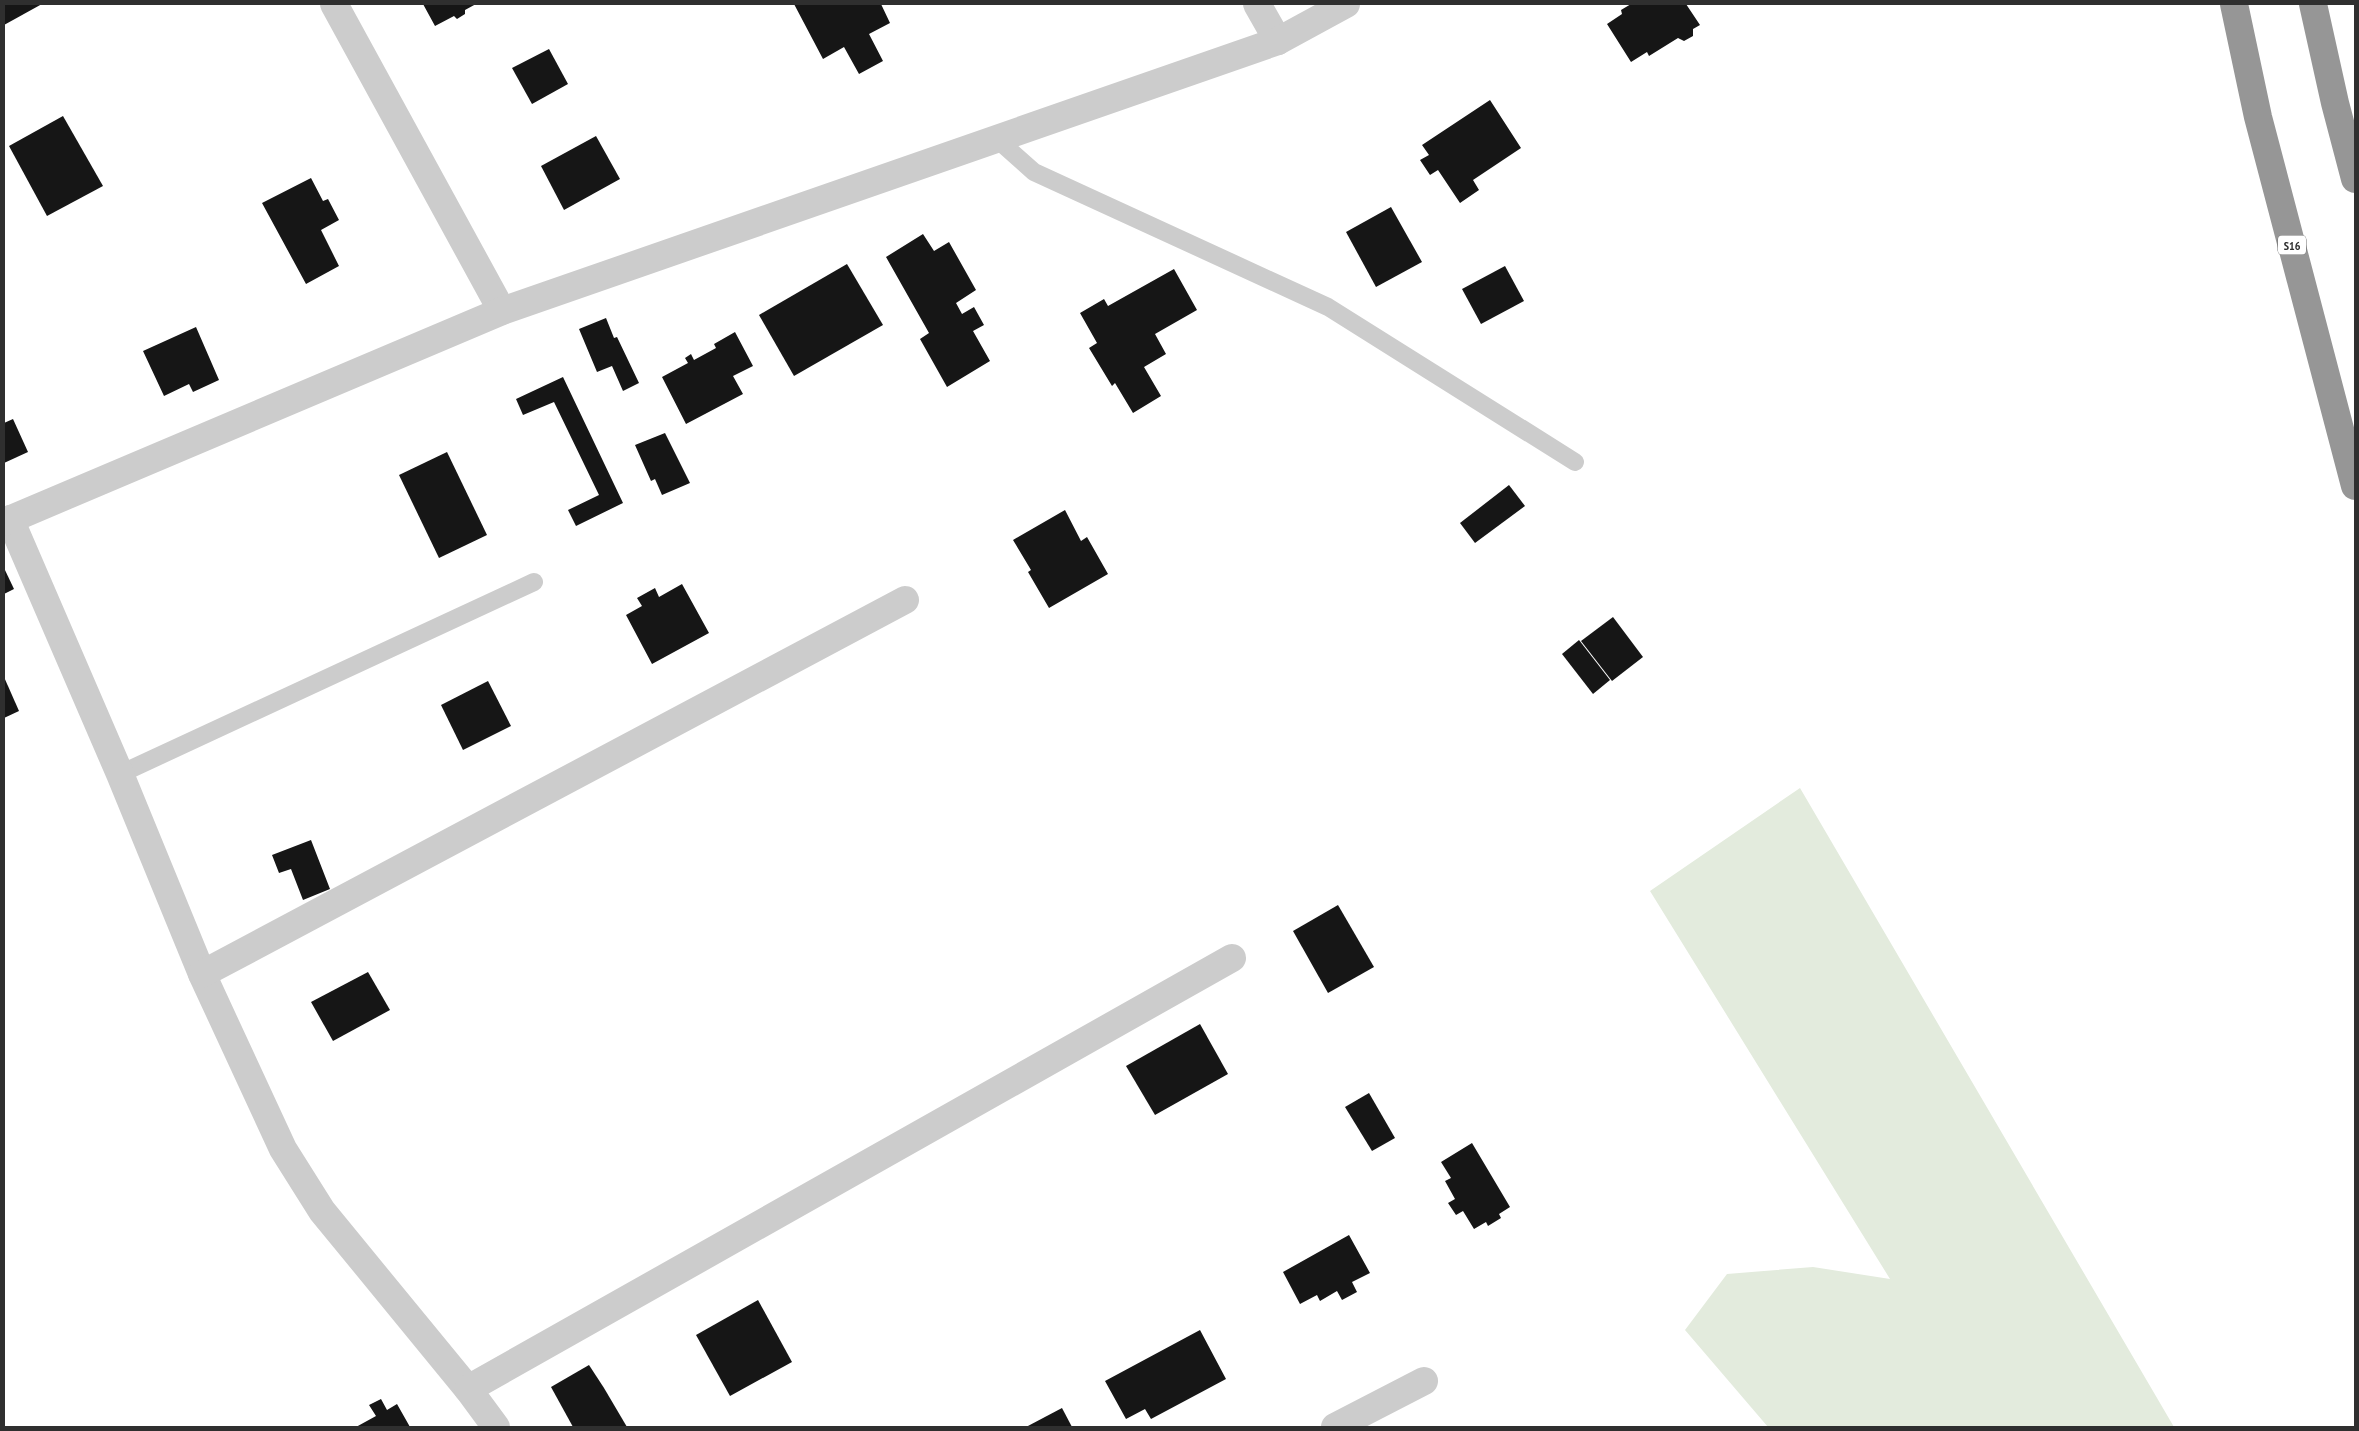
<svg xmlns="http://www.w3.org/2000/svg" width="2359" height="1431" viewBox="0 0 2359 1431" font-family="'PT Sans Narrow',sans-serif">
  <rect width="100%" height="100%" fill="#fff"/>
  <!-- green -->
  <polygon fill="#e3ebdd" points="1800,788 2174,1427 1768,1427 1685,1330 1727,1274 1813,1267 1890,1279 1650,891"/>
  <!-- building -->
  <g fill="#161616">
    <polygon points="4,4 42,4 4,25"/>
    <polygon points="423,4 476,4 465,10 465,14 457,19 454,16 435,26"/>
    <polygon points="794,4 881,4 890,23 869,34 883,61 859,74 844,47 823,59"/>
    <polygon points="1631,4 1686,4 1700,25 1693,29 1693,36 1684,41 1678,38 1649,56 1647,52 1631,62 1607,24 1622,14 1621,10"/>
    <polygon points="549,49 568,84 532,104 512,68"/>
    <polygon points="1490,100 1521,148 1473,180 1479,190 1460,203 1438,170 1430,175 1420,160 1429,155 1422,145"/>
    <polygon points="63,116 103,186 47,216 9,146"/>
    <polygon points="596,136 620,179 564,210 541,166"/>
    <polygon points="311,178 323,201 328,199 339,220 321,230 339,266 306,284 262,203"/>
    <polygon points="1391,207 1422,262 1376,287 1346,232"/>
    <polygon points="923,234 934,251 949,242 976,290 956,303 962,314 974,307 984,325 973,331 990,361 947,387 920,339 929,333 886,257"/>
    <polygon points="847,264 883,325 794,376 759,315"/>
    <polygon points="1505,266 1524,301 1481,324 1462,289"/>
    <polygon points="1174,269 1197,310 1155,334 1166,354 1144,367 1161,396 1133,413 1115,383 1112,386 1089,348 1097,343 1080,313 1104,299 1108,306"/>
    <polygon points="606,318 614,338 617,337 639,383 623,391 612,366 597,372 579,329"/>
    <polygon points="196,327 219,380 193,392 189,384 164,396 143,351"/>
    <polygon points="735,332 753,366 733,376 743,394 686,424 662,377 688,363 685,358 691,354 694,360 716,348 714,344"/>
    <polygon points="563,377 623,503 576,526 568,510 599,495 554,402 523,415 516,399"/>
    <polygon points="13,419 28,452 4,463 4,423"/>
    <polygon points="665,433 690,483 662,495 655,479 651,481 635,445"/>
    <polygon points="447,452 487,535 439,558 399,475"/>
    <polygon points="1509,485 1525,506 1475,543 1460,523"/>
    <polygon points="1065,510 1081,541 1087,537 1108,574 1049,608 1028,572 1031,570 1013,540"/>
    <polygon points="4,568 14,589 4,594"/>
    <polygon points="682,584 709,633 652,664 626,615 642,606 637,598 655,588 659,597"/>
    <polygon points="1613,617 1643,657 1612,681 1581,641"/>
    <polygon points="1579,640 1610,680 1593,694 1562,654"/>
    <polygon points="4,677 19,711 4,718"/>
    <polygon points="488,681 511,726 463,750 441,705"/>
    <polygon points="311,840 330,889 303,900 291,869 279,873 272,855"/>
    <polygon points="1338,905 1374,967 1328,993 1293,931"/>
    <polygon points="368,972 390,1010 333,1041 311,1002"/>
    <polygon points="1200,1024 1228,1074 1155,1115 1126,1066"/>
    <polygon points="1369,1093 1395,1138 1372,1151 1345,1107"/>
    <polygon points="1472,1143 1510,1207 1499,1214 1501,1218 1488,1226 1486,1222 1474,1229 1463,1211 1456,1215 1448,1203 1455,1199 1445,1181 1451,1178 1441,1162"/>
    <polygon points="1349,1235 1370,1273 1352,1282 1357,1292 1342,1300 1337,1291 1320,1301 1317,1295 1300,1304 1283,1272"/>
    <polygon points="758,1300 792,1362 730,1396 696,1335"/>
    <polygon points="1200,1330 1226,1379 1151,1419 1145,1409 1126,1419 1105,1381"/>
    <polygon points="589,1365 604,1388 627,1427 573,1427 551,1387"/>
    <polygon points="381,1399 387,1410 397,1404 410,1427 356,1427 376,1416 369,1405"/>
    <polygon points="1062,1408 1072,1427 1026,1427"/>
  </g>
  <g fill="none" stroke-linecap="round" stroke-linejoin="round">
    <!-- service -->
    <g stroke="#ccc" stroke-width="18">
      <polyline points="997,139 1034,172 1328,307 1575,462"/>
      <polyline points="120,774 534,582"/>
    </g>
    <!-- minor -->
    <g stroke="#ccc" stroke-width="28">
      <polyline points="334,4 502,311"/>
      <polyline points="1257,4 1278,41"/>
      <polyline points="10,519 120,774 202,974 283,1149 322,1211 468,1389 496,1427"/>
      <polyline points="4,522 502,311 1278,41 1346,4"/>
      <polyline points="202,974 905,600"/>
      <polyline points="468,1389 1232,958"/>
      <polyline points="1335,1427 1424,1381"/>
    </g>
    <!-- motorway -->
    <g stroke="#969696" stroke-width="28">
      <polyline points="2234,4 2258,117 2355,486"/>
      <polyline points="2313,4 2335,103 2355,179"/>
    </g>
  </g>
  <g text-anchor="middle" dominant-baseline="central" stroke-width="5" stroke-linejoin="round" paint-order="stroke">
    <!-- shield labels -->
    <rect fill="#fff" stroke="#6d6d6d" stroke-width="1" x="2278" y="235.5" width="28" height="19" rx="4"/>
    <g font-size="12" font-weight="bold" fill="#2f2f2f">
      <text x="2292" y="245">S16</text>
    </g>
  </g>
  <!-- border -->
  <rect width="2359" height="1431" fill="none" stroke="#2f2f2f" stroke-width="10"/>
</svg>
